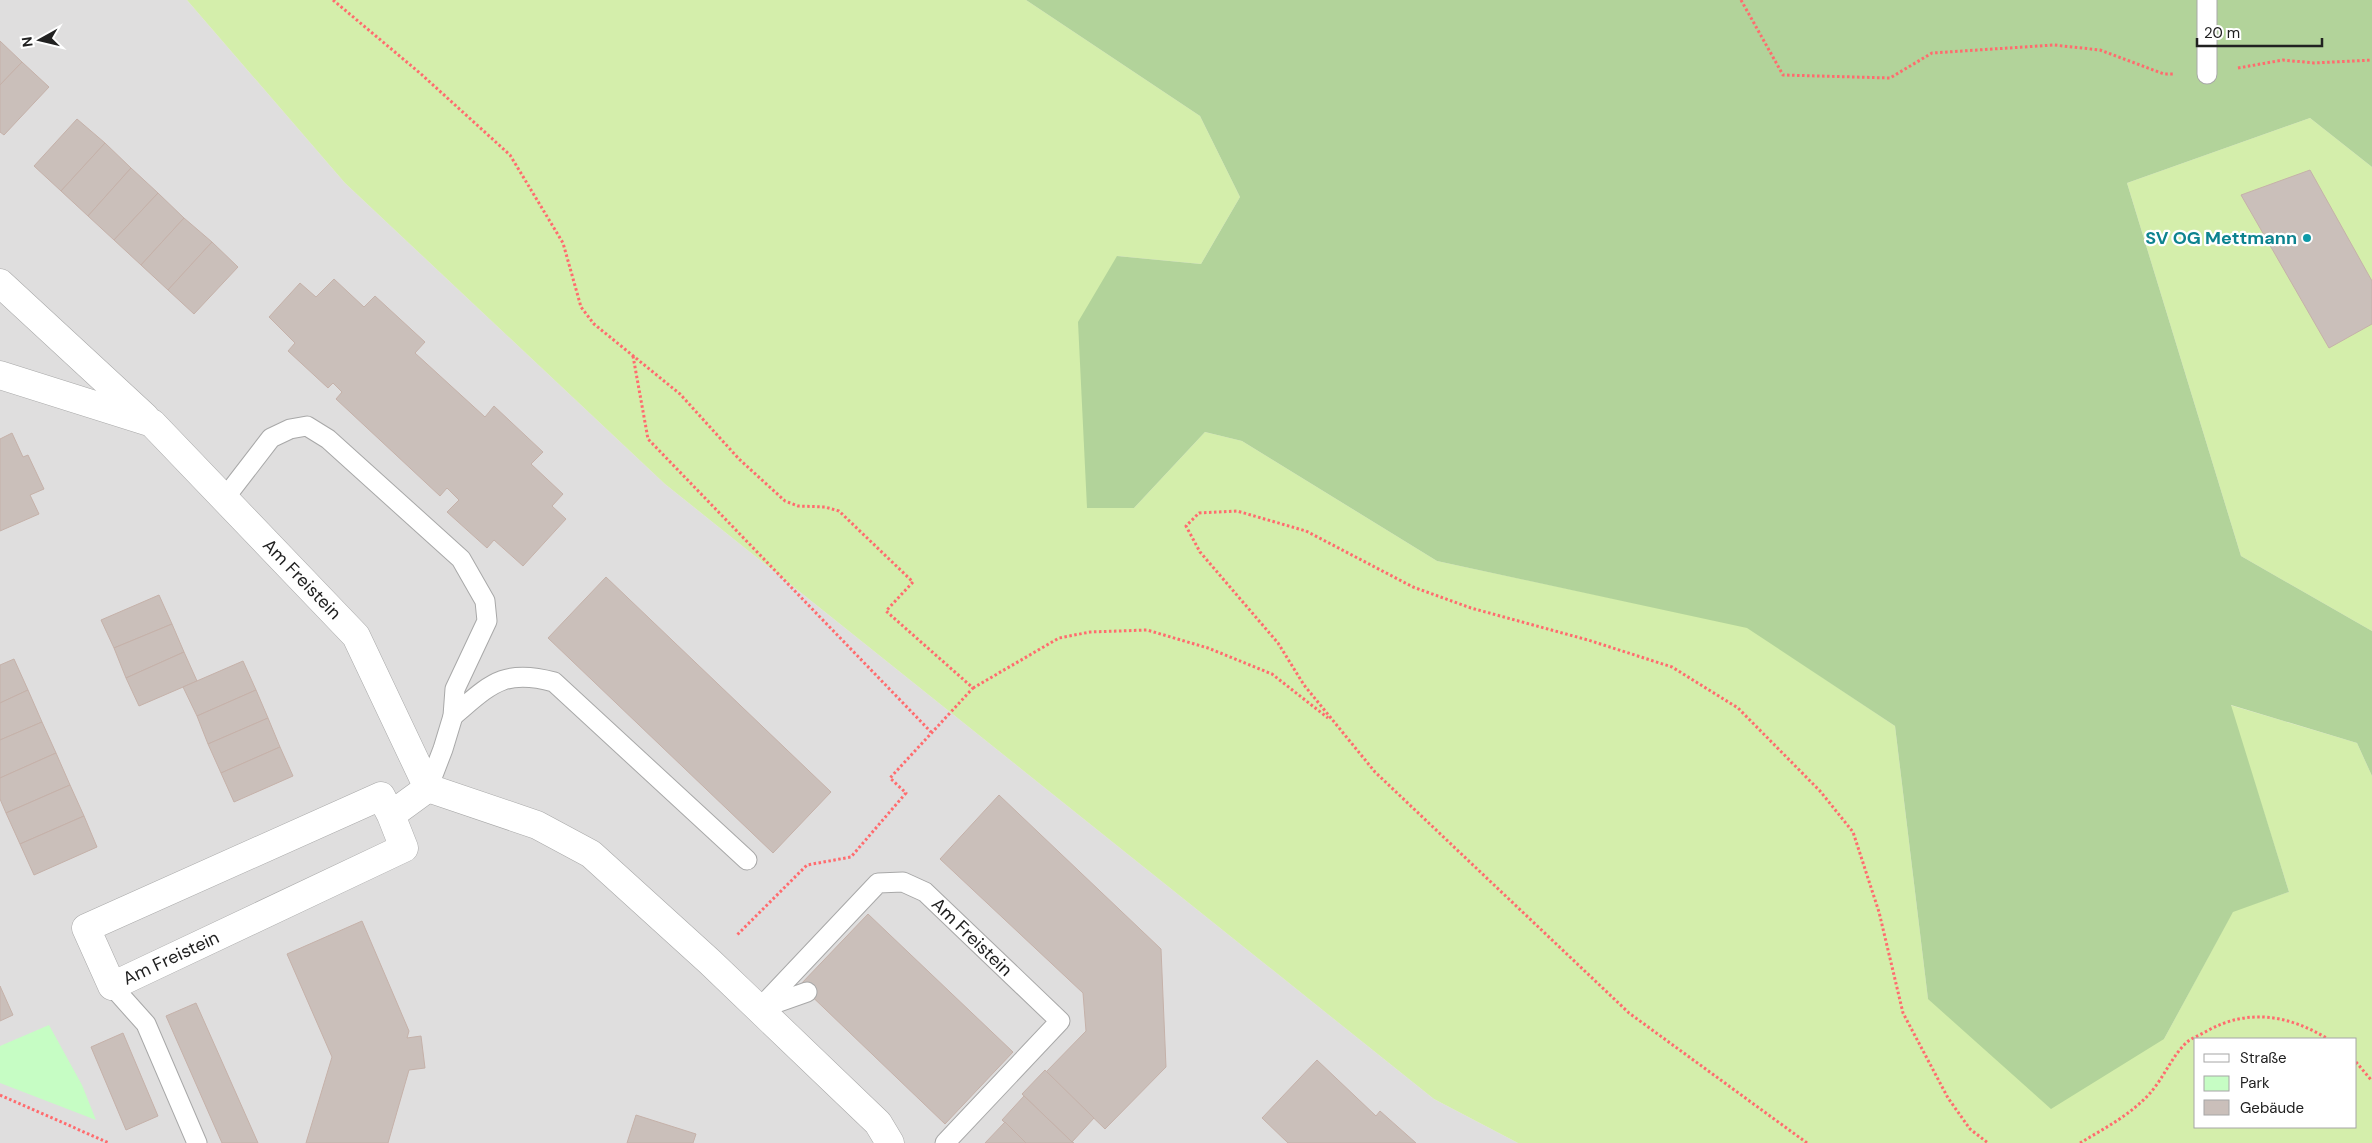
<svg xmlns="http://www.w3.org/2000/svg" width="2372" height="1143" viewBox="0 0 2372 1143" font-family="'DM Sans',sans-serif">
  <rect width="100%" height="100%" fill="#f2ede7"/>
  <!-- residential -->
  <polygon fill="#dfdede" points="0,0 187,0 345,183 665,484 1434,1099 1518,1143 0,1143"/>
  <!-- grass -->
  <g fill="#d4eeab" fill-rule="evenodd">
    <path d="M187 0H1026L1200 116 1240 197 1201 264 1117 256 1134 508 1205 432 1242 441 1437 561 1747 627 1895 726 1928 999 2164 1039 2233 911 2289 892 2230 705 2357 743 2372 776V1143H1518L1434 1099 665 484 345 183ZM2196 1039H2356V1127H2196Z"/>
    <polygon points="2310,118 2372,167 2372,631 2241,556 2127,183"/>
  </g>
  <!-- forest -->
  <polygon fill="#b2d39a" points="1026,0 2372,0 2372,167 2310,118 2127,183 2241,556 2372,631 2372,776 2357,743 2231,705 2289,892 2233,912 2164,1039 2051,1109 1928,999 1895,726 1747,628 1437,561 1242,441 1205,432 1134,508 1087,508 1078,322 1117,256 1201,264 1240,197 1200,116"/>
  <!-- park -->
  <polygon fill="#c6fdc4" points="49,1025 82,1085 96,1120 0,1083 0,1046"/>
  <!-- building -->
  <g fill="#cabfba" stroke="#c5b1a9">
    <polygon points="0,41 22,62 0,85"/>
    <polygon points="22,62 49,87 4,135 0,132 0,85"/>
    <polygon points="77,119 105,143 61,191 34,166"/>
    <polygon points="105,143 131,168 88,216 61,191"/>
    <polygon points="131,168 158,193 114,240 88,216"/>
    <polygon points="2310,170 2372,281 2372,324 2329,348 2241,195"/>
    <polygon points="158,193 184,218 141,265 114,240"/>
    <polygon points="184,218 212,242 168,290 141,265"/>
    <polygon points="212,242 238,267 194,314 168,290"/>
    <polygon points="334,279 364,307 375,296 425,342 415,353 485,417 494,406 543,452 531,464 563,494 552,506 566,519 523,566 494,540 487,548 447,512 459,500 447,488 440,496 336,399 342,392 333,383 328,388 288,351 295,343 269,317 300,283 316,297"/>
    <polygon points="12,433 23,457 28,455 44,489 30,495 39,514 0,531 0,439"/>
    <polygon points="606,577 831,792 773,853 548,638"/>
    <polygon points="159,595 172,624 114,648 101,620"/>
    <polygon points="172,624 184,652 126,678 114,648"/>
    <polygon points="184,652 197,681 139,706 126,678"/>
    <polygon points="14,659 28,690 0,703 0,665"/>
    <polygon points="243,661 256,690 197,716 183,687"/>
    <polygon points="28,690 42,722 0,740 0,703"/>
    <polygon points="256,690 268,718 208,744 197,716"/>
    <polygon points="268,718 280,747 221,773 208,744"/>
    <polygon points="42,722 56,753 0,778 0,740"/>
    <polygon points="280,747 293,776 234,802 221,773"/>
    <polygon points="56,753 70,785 6,813 0,799 0,778"/>
    <polygon points="70,785 84,816 20,844 6,813"/>
    <polygon points="999,795 1161,949 1166,1067 1105,1129 1046,1072 1086,1031 1083,993 940,859"/>
    <polygon points="84,816 97,847 34,875 20,844"/>
    <polygon points="868,914 1013,1052 945,1124 800,985"/>
    <polygon points="362,921 409,1031 407,1038 421,1036 425,1068 409,1070 388,1143 306,1143 332,1057 287,954"/>
    <polygon points="0,986 13,1015 0,1021"/>
    <polygon points="196,1003 258,1143 222,1143 166,1016"/>
    <polygon points="123,1033 158,1116 126,1130 91,1047"/>
    <polygon points="1317,1060 1376,1116 1380,1111 1416,1143 1288,1143 1262,1118"/>
    <polygon points="1045,1070 1094,1118 1072,1142 1022,1094"/>
    <polygon points="1024,1096 1072,1142 1074,1143 1026,1143 1002,1120"/>
    <polygon points="636,1115 696,1134 693,1143 627,1143"/>
    <polygon points="1005,1122 1026,1143 985,1143"/>
  </g>
  <g fill="none" stroke-linecap="round" stroke-linejoin="round">
    <!-- lane casing -->
    <g stroke="#a8a8a8" stroke-width="21">
      <g id="lane">
        <polyline points="2207,74 2207,0"/>
        <polyline points="224,499 271,438 290,429 307,426 328,439 461,559 485,601 487,621 455,689 453,716 443,749 428,788"/>
        <path d="M453 716C490 685 503 668 554 682L747 860"/>
        <polyline points="112,986 146,1024 197,1143"/>
        <polyline points="807,992 759,1009 878,883 903,882 925,892 1060,1021 945,1143"/>
      </g>
    </g>
    <!-- street casing -->
    <g stroke="#a8a8a8" stroke-width="29">
      <g id="street">
        <polyline points="0,283 145,417"/>
        <polyline points="0,375 152,423 356,636 428,788 537,825 591,854 710,962 878,1123 890,1143"/>
        <polyline points="391,815 404,848 112,986 86,928 381,796 391,815 428,788"/>
      </g>
    </g>
    <!-- path -->
    <g stroke="#ff6b6e" stroke-width="3" stroke-dasharray="2.5 2.5" stroke-linecap="butt">
      <polyline points="333,0 421,74 510,155 563,243 581,307 594,324 680,394 739,459 785,501 798,506 825,507 839,511 913,582 886,611 973,688 890,778 906,793 851,857 807,865 736,936"/>
      <polyline points="1741,0 1783,75 1890,78 1932,53 2054,45 2100,50 2164,74 2175,74"/>
      <polyline points="2238,68 2283,60 2314,63 2372,60"/>
      <polyline points="633,356 648,439 931,732"/>
      <polyline points="973,688 1059,638 1090,632 1147,630 1208,648 1272,674 1328,718"/>
      <polyline points="2356,1062 2372,1081"/>
      <polyline points="0,1095 109,1143"/>
      <polyline points="1807,1143 1629,1013 1375,772 1304,685 1278,643 1200,552 1186,526 1199,513 1237,511 1306,531 1413,587 1471,608 1588,640 1672,667 1738,708 1820,791 1853,832 1879,912 1903,1013 1948,1098 1970,1129 1988,1143"/>
      <path d="M2080 1143C2105 1128 2132 1114 2151 1092 2164 1077 2172 1056 2187 1042 2192 1038 2200 1035 2207 1031 2248 1008 2289 1015 2328 1039"/>
    </g>
    <!-- lane -->
    <use href="#lane" stroke="#fff" stroke-width="19"/>
    <!-- street -->
    <use href="#street" stroke="#fff" stroke-width="28"/>
  </g>
  <!-- markers -->
  <circle fill="#0f9aa8" stroke="#fff" stroke-width="2" cx="2307" cy="238" r="5"/>
  <g text-anchor="middle" dominant-baseline="central" stroke-width="4.5" stroke-linejoin="round" paint-order="stroke">
    <!-- culture labels -->
    <g font-size="18" font-weight="bold" fill="#0d838f" stroke="#fff" text-anchor="end">
      <text x="2297" y="238">SV OG Mettmann</text>
    </g>
    <!-- street labels -->
    <g font-size="18" fill="#212121" stroke="#fff">
      <text transform="translate(302 579) rotate(46)">Am Freistein</text>
      <text transform="translate(972 937) rotate(44)">Am Freistein</text>
      <text transform="translate(171 958) rotate(-25)">Am Freistein</text>
    </g>
  </g>
  <!-- legend -->
  <rect x="2194" y="1038" width="162" height="90" fill="#ffffff" stroke="#a6a6a6"/>
  <rect x="2204" y="1054" width="25" height="8" fill="#ffffff" stroke="#a6a6a6"/>
  <text x="2240" y="1063" font-size="15" fill="#212121">Straße</text>
  <rect x="2204" y="1076" width="25" height="15" fill="#c6fdc4" stroke="#a6a6a6"/>
  <text x="2240" y="1088" font-size="15" fill="#212121">Park</text>
  <rect x="2204" y="1100" width="25" height="15" fill="#cabfba" stroke="#a6a6a6"/>
  <text x="2240" y="1113" font-size="15" fill="#212121">Gebäude</text>
  <!-- north arrow -->
  <g transform="translate(40 40) rotate(262)" stroke="#ffffff" stroke-width="4" paint-order="stroke">
  <path d="M0-4L9 19L0 12L-9 19Z" fill="#212121"/>
  <text y="-8" font-size="14" font-weight="bold" text-anchor="middle" fill="#212121">N</text>
  </g>
  <!-- scale -->
  <path d="M2197 38v8h125v-8" fill="none" stroke="#212121" stroke-width="2.5"/>
  <text x="2204" y="38" font-size="15" fill="#212121" stroke="#ffffff" stroke-width="4" paint-order="stroke">20 m</text>
</svg>
